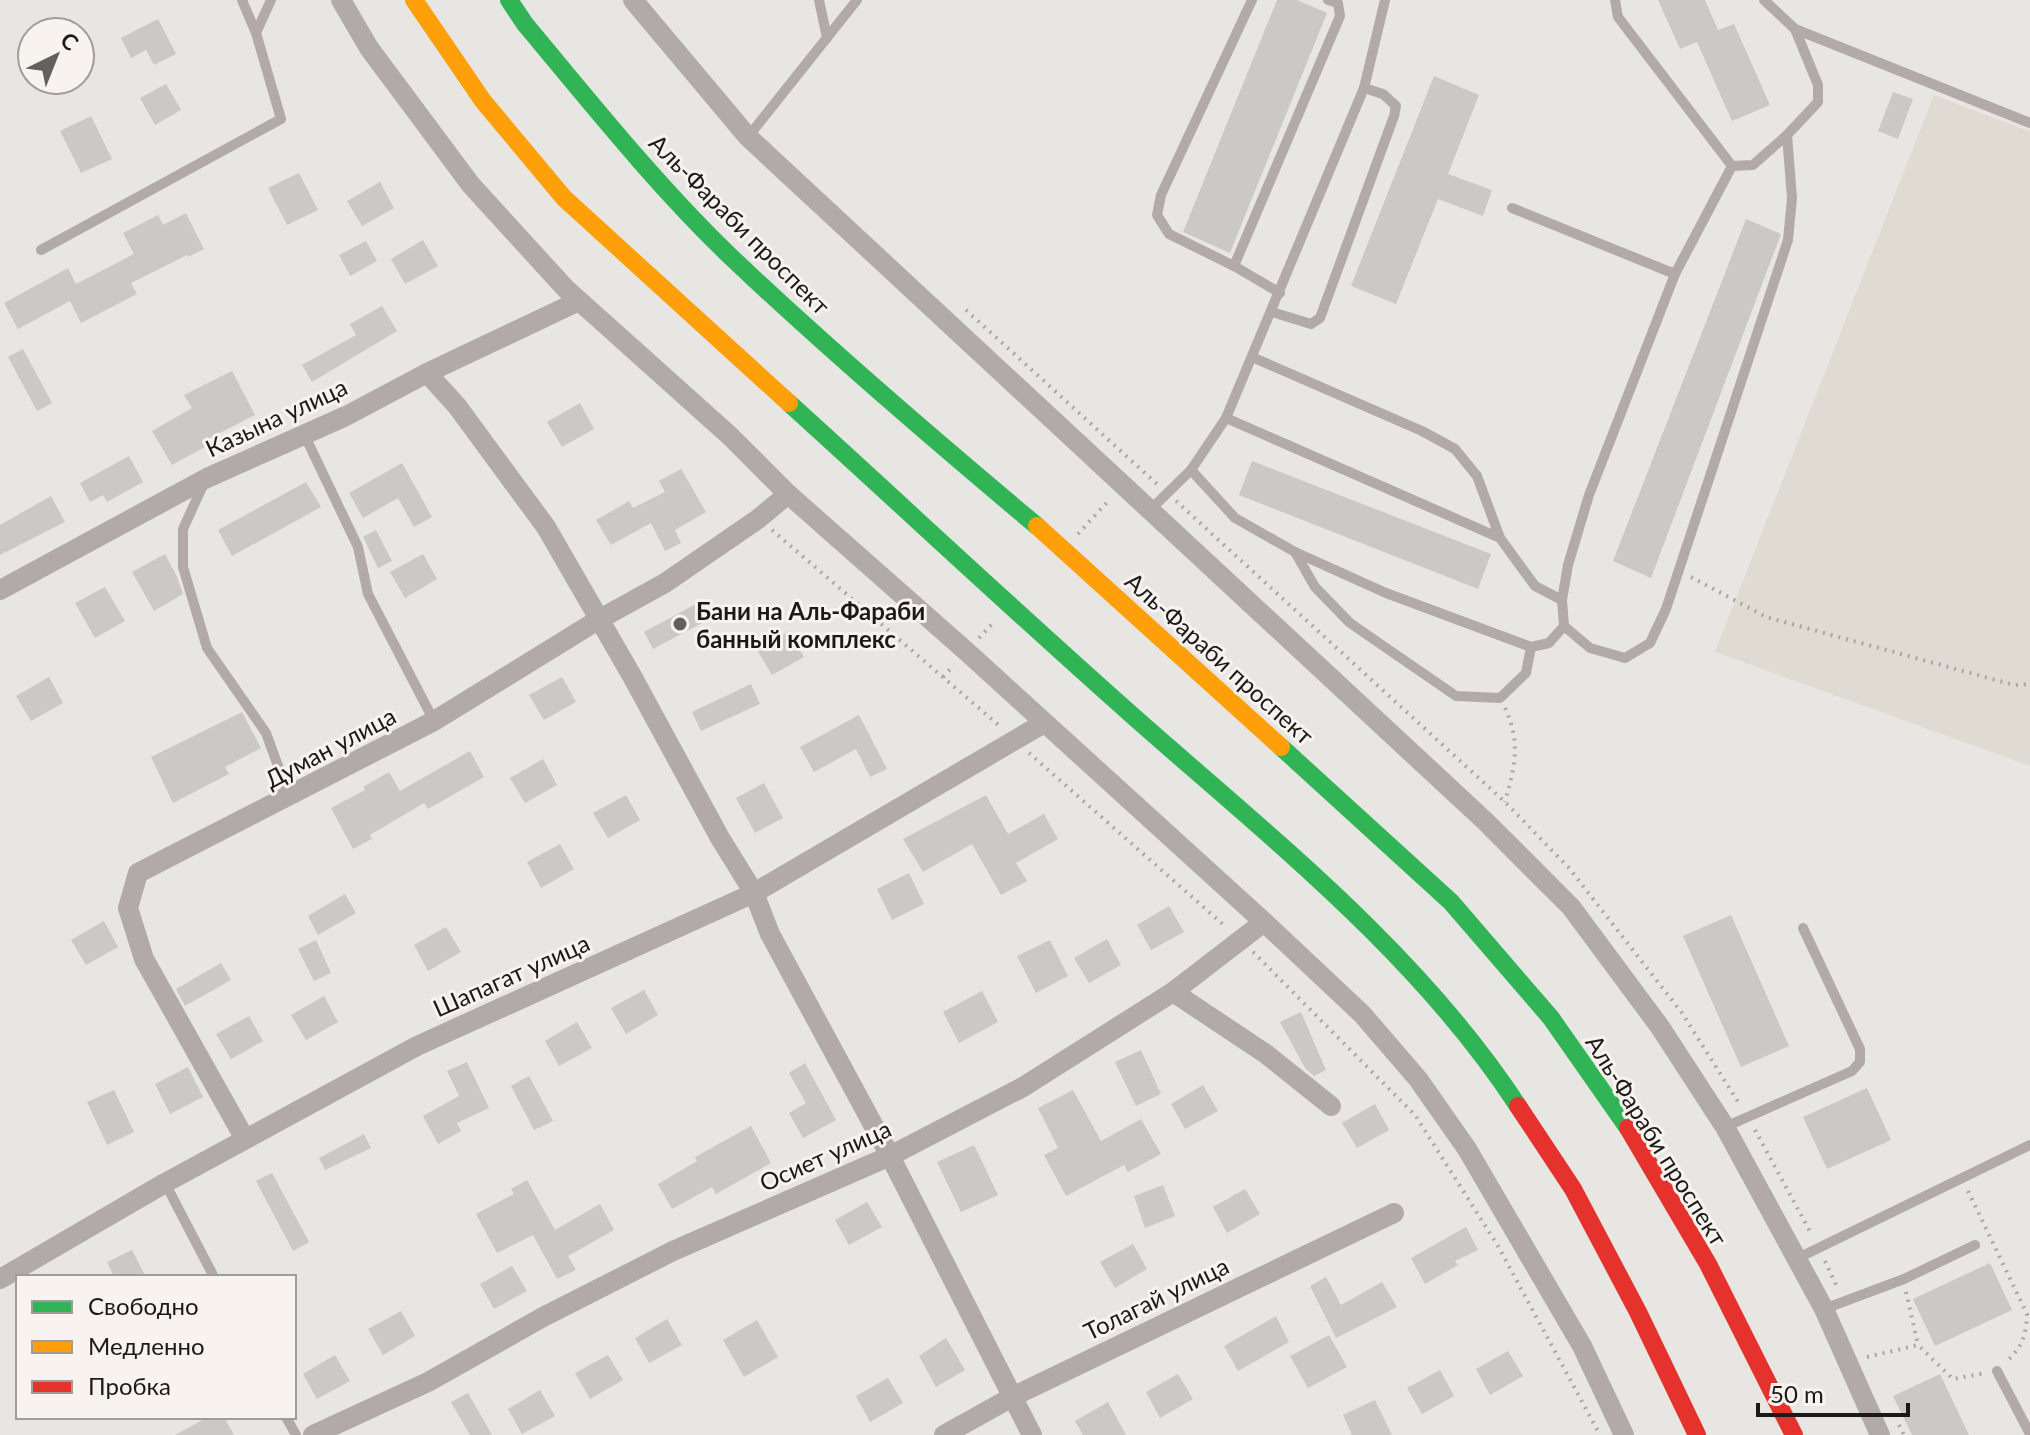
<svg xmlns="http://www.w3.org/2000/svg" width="2030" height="1435" viewBox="0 0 2030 1435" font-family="Lato,sans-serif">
  <rect width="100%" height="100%" fill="#e8e6e3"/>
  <!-- built -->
  <polygon fill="#dfdad2" points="1934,95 2030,132 2030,766 1715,652"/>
  <!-- building -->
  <g fill="#cbc9c8">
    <polygon points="1277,0 1297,0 1327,13 1230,253 1183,232"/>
    <polygon points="1658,0 1705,0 1718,30 1734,24 1770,105 1732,121 1697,42 1680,49"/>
    <polygon points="158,19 176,54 154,65 146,50 131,58 121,38"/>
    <polygon points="1434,76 1479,95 1448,174 1492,190 1483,216 1438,199 1396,304 1351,286"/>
    <polygon points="166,84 181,110 155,125 140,98"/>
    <polygon points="1893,92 1913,99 1898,139 1878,131"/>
    <polygon points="91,116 112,159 81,173 60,131"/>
    <polygon points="299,173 318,210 287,225 268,188"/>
    <polygon points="380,182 394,208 362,226 347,201"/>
    <polygon points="186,213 204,249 188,257 187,255 131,283 137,294 81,323 70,301 18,329 4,303 68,268 76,284 134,254 123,233 158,215 163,225"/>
    <polygon points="1746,219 1781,234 1651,578 1613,561"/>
    <polygon points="423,240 438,266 405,284 391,259"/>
    <polygon points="366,241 377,261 350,276 339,255"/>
    <polygon points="382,306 397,331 312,382 302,365 356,335 350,324"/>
    <polygon points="23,349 52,403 37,411 8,357"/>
    <polygon points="232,371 255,415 202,442 205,447 172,465 152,431 192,408 184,395"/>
    <polygon points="580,403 594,429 562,447 547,422"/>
    <polygon points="129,456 143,482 107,502 103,495 90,502 80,483"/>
    <polygon points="1252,461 1491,554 1478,589 1239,495"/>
    <polygon points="402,463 432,517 414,527 398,498 363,518 349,493"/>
    <polygon points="681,469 706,512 675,530 681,543 665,551 651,523 611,545 596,520 629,501 633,508 665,492 659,481"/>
    <polygon points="306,482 321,507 232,556 218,530"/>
    <polygon points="51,496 65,522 0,555 0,525"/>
    <polygon points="376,530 392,561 378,568 363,537"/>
    <polygon points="165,554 177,577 183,594 154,611 132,572"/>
    <polygon points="423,554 437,579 405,598 390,572"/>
    <polygon points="105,587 125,621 95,638 75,603"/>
    <polygon points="707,598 717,615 653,649 644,632"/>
    <polygon points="790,631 804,657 772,675 757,650"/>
    <polygon points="49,677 63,703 31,721 16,696"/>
    <polygon points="562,677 576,702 544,720 529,695"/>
    <polygon points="751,684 760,704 701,731 692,712"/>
    <polygon points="242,712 261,748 225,767 229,774 173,803 151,757"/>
    <polygon points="859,715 887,769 870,777 856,749 814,772 800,747"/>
    <polygon points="470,751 484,777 428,809 424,803 370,835 372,839 353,849 331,808 365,790 363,787 389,772 400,791"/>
    <polygon points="543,759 557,785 525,803 510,778"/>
    <polygon points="764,783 783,818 755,833 736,798"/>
    <polygon points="626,795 640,820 608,838 593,813"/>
    <polygon points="986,795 1008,834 1044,814 1058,839 1016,863 1027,881 1001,895 972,844 923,872 903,839"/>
    <polygon points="560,844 574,869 541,888 527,862"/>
    <polygon points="909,873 924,904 892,920 877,889"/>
    <polygon points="345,894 356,913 318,935 308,916"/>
    <polygon points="1169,906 1184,932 1151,950 1137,925"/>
    <polygon points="1731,915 1789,1046 1741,1067 1683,936"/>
    <polygon points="104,921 118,947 86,965 71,940"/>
    <polygon points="446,927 461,952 428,971 414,945"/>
    <polygon points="1107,939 1121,965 1089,983 1074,958"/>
    <polygon points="316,940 331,973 314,981 298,949"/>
    <polygon points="1050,940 1068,976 1036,993 1017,956"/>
    <polygon points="221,963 231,980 185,1006 176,989"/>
    <polygon points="644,990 658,1015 626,1034 611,1008"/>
    <polygon points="982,991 998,1022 959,1043 943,1012"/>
    <polygon points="324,996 338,1022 306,1040 291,1015"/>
    <polygon points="1301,1012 1326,1070 1314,1076 1305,1068 1280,1022"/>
    <polygon points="249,1016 263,1041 231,1059 216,1034"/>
    <polygon points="577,1022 592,1048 559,1066 545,1041"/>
    <polygon points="1141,1050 1161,1094 1136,1106 1115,1062"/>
    <polygon points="467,1062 489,1108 457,1123 461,1131 438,1144 423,1116 459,1096 447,1071"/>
    <polygon points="805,1063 836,1120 803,1138 789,1113 806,1103 789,1073"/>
    <polygon points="188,1067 203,1097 170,1114 155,1084"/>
    <polygon points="529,1076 553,1121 534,1130 511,1086"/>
    <polygon points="1203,1085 1218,1111 1185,1129 1171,1104"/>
    <polygon points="1867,1088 1891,1140 1827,1169 1803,1117"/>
    <polygon points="114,1090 134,1132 107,1145 87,1102"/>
    <polygon points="1073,1090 1101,1141 1141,1119 1161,1154 1128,1172 1124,1165 1066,1196 1044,1155 1058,1148 1038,1108"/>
    <polygon points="1375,1104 1389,1130 1357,1148 1342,1123"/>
    <polygon points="751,1126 771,1163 716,1194 712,1187 672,1209 658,1184 697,1161 695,1157"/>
    <polygon points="364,1134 371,1148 325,1170 319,1158"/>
    <polygon points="974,1145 998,1195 961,1212 937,1162"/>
    <polygon points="272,1173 309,1242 293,1251 256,1181"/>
    <polygon points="527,1180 555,1230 600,1204 614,1230 568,1256 576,1270 557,1279 533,1235 497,1253 476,1214 514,1194 511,1189"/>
    <polygon points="1163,1185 1175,1216 1145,1228 1134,1196"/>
    <polygon points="1245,1189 1260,1214 1227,1233 1213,1207"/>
    <polygon points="867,1202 882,1227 849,1245 835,1220"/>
    <polygon points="1466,1227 1478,1250 1455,1261 1458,1265 1425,1284 1411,1258"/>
    <polygon points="1133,1244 1147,1269 1115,1288 1100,1262"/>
    <polygon points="132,1250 146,1277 114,1277 107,1262"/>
    <polygon points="1990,1263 2012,1310 1935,1346 1913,1299"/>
    <polygon points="512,1266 527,1291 494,1309 480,1284"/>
    <polygon points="1326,1277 1341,1305 1382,1282 1397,1307 1336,1338 1310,1286"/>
    <polygon points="401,1311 415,1336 383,1355 368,1329"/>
    <polygon points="1276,1316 1289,1342 1238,1371 1224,1346"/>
    <polygon points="667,1319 682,1345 649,1363 635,1338"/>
    <polygon points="757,1320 778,1357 744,1377 723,1340"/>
    <polygon points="1329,1335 1347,1367 1308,1388 1290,1356"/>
    <polygon points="946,1338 965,1370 936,1387 919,1356"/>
    <polygon points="1508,1351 1523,1376 1490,1395 1476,1369"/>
    <polygon points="335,1355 350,1381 317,1399 303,1374"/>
    <polygon points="608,1355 623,1380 590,1399 575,1373"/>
    <polygon points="1440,1370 1454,1396 1422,1414 1407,1388"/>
    <polygon points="1178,1374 1193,1399 1160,1418 1146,1392"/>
    <polygon points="1940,1374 1969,1435 1912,1435 1893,1396"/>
    <polygon points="888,1378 903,1403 870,1422 856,1396"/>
    <polygon points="540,1390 555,1416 522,1434 508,1409"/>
    <polygon points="468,1393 492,1435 470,1435 451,1402"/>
    <polygon points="1375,1400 1392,1435 1352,1435 1343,1415"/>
    <polygon points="1108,1402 1126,1435 1083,1435 1075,1421"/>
    <polygon points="208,1417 224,1417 234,1435 175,1435"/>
  </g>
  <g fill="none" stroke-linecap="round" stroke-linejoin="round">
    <!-- path -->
    <g stroke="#aba5a5" stroke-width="4" stroke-dasharray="2 6" stroke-linecap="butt">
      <polyline points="966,310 1157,484"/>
      <polyline points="1176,501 1505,802 1569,868 1682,1013 1740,1105"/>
      <polyline points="772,530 1002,728"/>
      <polyline points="1078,534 1110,499"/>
      <polyline points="1691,577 1766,617 2014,685 2030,684"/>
      <polyline points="979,638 995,621"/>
      <polyline points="943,677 954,665"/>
      <path d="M1505 708C1521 742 1515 767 1505 802"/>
      <polyline points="1029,753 1226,927"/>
      <polyline points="1253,952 1415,1115 1498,1246 1600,1435"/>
      <polyline points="1755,1130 1812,1235"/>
      <path d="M1968 1191 2027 1314C2026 1336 2022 1347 2006 1362"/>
      <polyline points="1825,1261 1838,1289"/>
      <polyline points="1906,1292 1918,1345"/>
      <polyline points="1867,1357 1918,1345 1953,1379 1985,1373"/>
      <polyline points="1899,1425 1904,1435"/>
    </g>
    <!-- lane -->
    <g stroke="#b2aaa9" stroke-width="10">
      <polyline points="819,0 827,38"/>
      <polyline points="1252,0 1161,195 1157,215 1169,234 1234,266 1280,293"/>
      <polyline points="1615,0 1618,17 1732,166"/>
      <polyline points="1795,29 2030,123"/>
      <polyline points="256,33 271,0"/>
      <polyline points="748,137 857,0"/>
      <polyline points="1512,208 1675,274"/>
      <polyline points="41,250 281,119 256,33 242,0"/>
      <polyline points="1234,266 1340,16 1338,3 1328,0"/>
      <polyline points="1272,312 1311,324 1320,318 1394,116 1396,106 1383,94 1364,88"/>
      <polyline points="1252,357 1422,431 1455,449 1477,476 1500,538"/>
      <polyline points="1226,418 1500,538 1535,586 1562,600"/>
      <polyline points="304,434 358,547 368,594 434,721"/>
      <polyline points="1191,470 1235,518 1295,552 1386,593 1531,647 1549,643 1564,626 1562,600 1568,565 1589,495 1675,274 1732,166 1753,165 1787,135 1818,102 1818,85 1795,29 1764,0"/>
      <polyline points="204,483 183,529 183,567 207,648 266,733 289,796"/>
      <polyline points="1150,510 1191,470 1226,418 1364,88 1385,0"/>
      <polyline points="1295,552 1315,587 1350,623 1456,696 1500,698 1526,673 1531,647"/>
      <polyline points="1564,626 1590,648 1625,658 1650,643 1666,609 1788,240 1792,198 1787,135"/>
      <polyline points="1725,1127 1852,1071 1860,1062 1860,1049 1803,928"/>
      <polyline points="165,1183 214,1277"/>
      <polyline points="1798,1258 2030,1145"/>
      <polyline points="1824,1309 1904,1279 1975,1245"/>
      <polyline points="1997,1371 2030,1434"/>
      <polyline points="286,1417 296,1435"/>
    </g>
    <!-- street -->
    <g stroke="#b2aaa9" stroke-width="20">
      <polyline points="341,0 369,48 471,185 566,289 730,436 788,494 966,651 1264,922 1362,1014 1418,1079 1467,1149 1582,1346 1624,1435"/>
      <polyline points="633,0 748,137 1485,821 1571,907 1660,1027 1725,1127 1824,1309 1880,1435"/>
      <polyline points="427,373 457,406 546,527 632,676 720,838 754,893 770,934 890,1156 1032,1435"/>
      <polyline points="0,590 207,478 346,416 427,373 579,301"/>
      <polyline points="1173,992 1264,922"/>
      <polyline points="245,1139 144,959 128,908 138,873 434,721 598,620 665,583 758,519 788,494"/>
      <polyline points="0,1279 165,1183 417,1046 754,893 1044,723"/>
      <polyline points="313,1435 428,1382 543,1317 673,1251 890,1156 1023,1087 1173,992 1266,1054 1331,1106"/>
      <polyline points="944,1435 1014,1396 1394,1213"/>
    </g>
    <!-- fast -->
    <g stroke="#30b455" stroke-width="18">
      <path d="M509 0 525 24C591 103 656 185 731 257 829 350 933 439 1037 526"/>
      <path d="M789 403C907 510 1023 619 1142 724 1276 842 1420 956 1518 1106"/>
      <polyline points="1281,747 1451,902 1551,1018 1628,1128"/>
    </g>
    <!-- slow -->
    <g stroke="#ff9f0a" stroke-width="18">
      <polyline points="414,0 483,101 564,198 789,403"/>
      <polyline points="1037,526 1281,747"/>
    </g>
    <!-- jam -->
    <g stroke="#e5322d" stroke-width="18">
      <polyline points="1518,1106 1573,1189 1638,1312 1697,1435"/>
      <polyline points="1628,1128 1708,1264 1794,1435"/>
    </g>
  </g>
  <!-- markers -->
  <circle fill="#63615f" stroke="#f8f3ef" stroke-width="3" cx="680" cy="624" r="8"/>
  <g text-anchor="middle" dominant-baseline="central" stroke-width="6" stroke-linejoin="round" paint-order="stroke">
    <!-- street labels -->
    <g font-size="24" fill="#1c1a18" stroke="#f8f3ef">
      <text transform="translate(740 224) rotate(45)">Аль-Фараби проспект</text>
      <text transform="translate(276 417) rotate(-25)">Казына улица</text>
      <text transform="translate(1220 658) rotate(42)">Аль-Фараби проспект</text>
      <text transform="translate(330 747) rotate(-28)">Думан улица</text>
      <text transform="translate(511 975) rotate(-24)">Шапагат улица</text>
      <text transform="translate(1657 1140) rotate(58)">Аль-Фараби проспект</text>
      <text transform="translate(825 1155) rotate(-24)">Осиет улица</text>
      <text transform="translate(1156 1298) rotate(-26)">Толагай улица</text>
    </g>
    <!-- poi labels -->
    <g font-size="24" font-weight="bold" fill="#1c1a18" stroke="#f8f3ef" text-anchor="start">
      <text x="696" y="610">Бани на Аль-Фараби<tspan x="696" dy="28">банный комплекс</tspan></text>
    </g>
  </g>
  <!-- legend -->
  <rect x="16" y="1275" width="280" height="144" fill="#f8f3ef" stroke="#a09c99" stroke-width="2"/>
  <rect x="32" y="1301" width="40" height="12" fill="#30b455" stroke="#a09c99" stroke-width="2"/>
  <text x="88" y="1315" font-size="24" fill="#1c1a18">Свободно</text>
  <rect x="32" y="1341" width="40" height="12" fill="#ff9f0a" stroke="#a09c99" stroke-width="2"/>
  <text x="88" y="1355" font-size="24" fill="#1c1a18">Медленно</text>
  <rect x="32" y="1381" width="40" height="12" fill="#e5322d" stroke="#a09c99" stroke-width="2"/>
  <text x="88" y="1395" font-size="24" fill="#1c1a18">Пробка</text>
  <!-- north arrow -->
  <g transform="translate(56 56) rotate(43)"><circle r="38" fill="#f8f3ef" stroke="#a09c99" stroke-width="2"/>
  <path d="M0-6L14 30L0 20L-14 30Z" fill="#63615f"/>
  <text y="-12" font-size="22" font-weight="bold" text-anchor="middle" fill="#1c1a18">С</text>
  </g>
  <!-- scale -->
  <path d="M1758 1403v12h150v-12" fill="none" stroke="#1c1a18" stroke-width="4"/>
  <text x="1770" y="1403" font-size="24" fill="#1c1a18" stroke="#f8f3ef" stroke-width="6" paint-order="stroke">50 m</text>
</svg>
